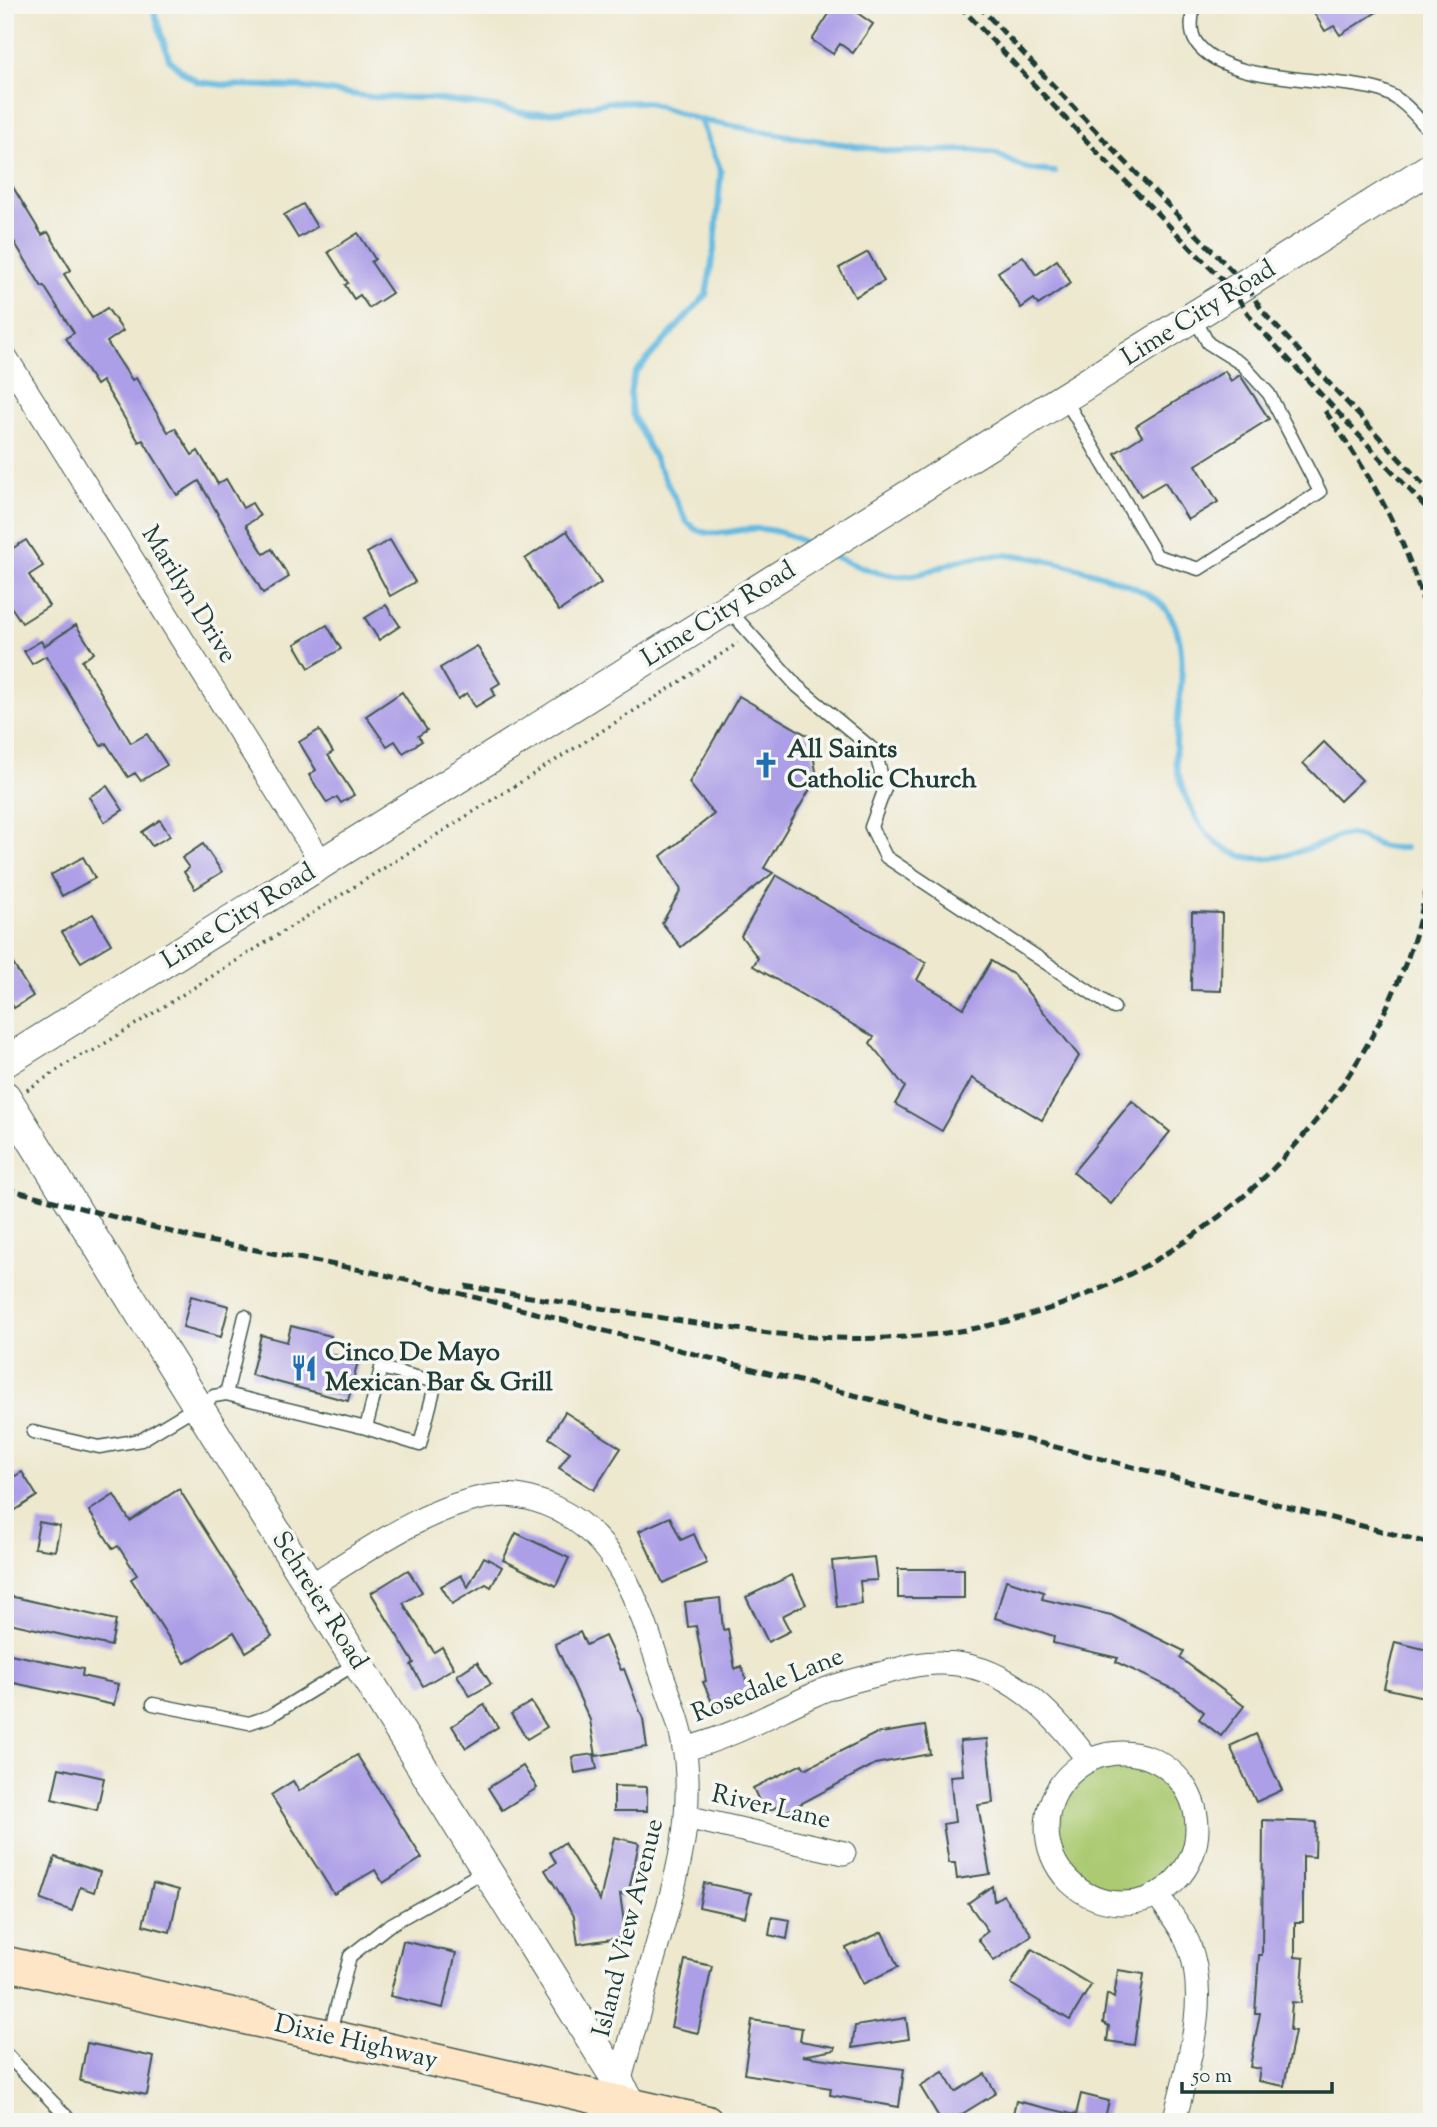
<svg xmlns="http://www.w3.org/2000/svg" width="1437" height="2127" viewBox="0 0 1437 2127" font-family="'Sorts Mill Goudy',serif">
  <rect width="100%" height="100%" fill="#f6f6f2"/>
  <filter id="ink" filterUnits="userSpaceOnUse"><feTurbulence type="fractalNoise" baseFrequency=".0143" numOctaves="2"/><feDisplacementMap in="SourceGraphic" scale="14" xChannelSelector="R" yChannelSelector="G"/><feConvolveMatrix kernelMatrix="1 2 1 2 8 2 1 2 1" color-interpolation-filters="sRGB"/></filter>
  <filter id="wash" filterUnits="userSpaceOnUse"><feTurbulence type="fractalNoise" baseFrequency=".00686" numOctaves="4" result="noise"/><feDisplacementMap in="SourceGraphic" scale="28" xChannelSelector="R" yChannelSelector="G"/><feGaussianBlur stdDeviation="1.57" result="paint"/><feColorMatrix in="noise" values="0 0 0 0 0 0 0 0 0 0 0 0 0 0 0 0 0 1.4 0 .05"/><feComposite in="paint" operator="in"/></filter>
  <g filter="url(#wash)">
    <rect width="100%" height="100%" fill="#ede8ce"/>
    <!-- green -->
    <circle fill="#abca72" stroke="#658453" stroke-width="2" cx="1123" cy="1827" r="64"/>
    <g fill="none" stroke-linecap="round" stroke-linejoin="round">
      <!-- stream -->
      <g stroke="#64bae1" stroke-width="6">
        <polyline points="152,5 169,59 184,73 198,82 225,85 299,87 372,97 429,98 489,106 529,114 560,112 608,102 646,102 700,120 800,138 897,152 970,150 995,153 1027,169 1055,172"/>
        <path d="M700 120 721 171 715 245 706 295 636 372C629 388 629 399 633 416L687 522C708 544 733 527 760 529 780 530 794 537 812 546"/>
        <path d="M831 555C851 564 875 574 897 576 917 578 939 567 958 561 972 557 991 555 1005 555 1040 555 1123 578 1152 597 1203 630 1172 712 1176 762 1178 777 1186 798 1193 812 1204 834 1218 848 1242 856 1269 864 1298 852 1324 843 1330 841 1337 836 1343 835 1357 833 1371 843 1384 847 1390 848 1398 848 1405 848"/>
      </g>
    </g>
    <g id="blocks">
      <!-- building -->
      <g fill="#ad9fe7">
        <polygon points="835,5 846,5 873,24 853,53 840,44 833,54 812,40"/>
        <polygon points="1309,5 1388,5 1340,35 1334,26 1325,31"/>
        <polygon points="5,174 42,235 48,232 71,270 64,274 92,318 107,308 123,331 107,342 132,380 136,378 168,432 175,428 192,455 198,451 218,484 226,479 243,508 252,503 260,516 246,525 264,554 272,549 289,577 263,593 199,481 177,495 143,440 139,442 102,381 96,385 66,338 74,333 44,286 42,287 5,227"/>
        <polygon points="303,204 317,227 298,238 284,215"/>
        <polygon points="358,233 375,259 371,262 392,293 369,308 360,295 354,299 345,285 348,283 328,252"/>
        <polygon points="868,252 884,281 855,297 839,268"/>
        <polygon points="1023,256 1036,275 1057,260 1071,283 1038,305 1034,299 1021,308 998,272"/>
        <polygon points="1225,371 1231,381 1240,375 1269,419 1196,465 1218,502 1188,520 1165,482 1141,496 1115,453 1142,436 1136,426"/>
        <polygon points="567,531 601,583 559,611 525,559"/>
        <polygon points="26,540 43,566 29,575 49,606 22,623 5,598 5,553"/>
        <polygon points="390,540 415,582 390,596 367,553"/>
        <polygon points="386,605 400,626 379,640 365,618"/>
        <polygon points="76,625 94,653 82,661 131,743 147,734 167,765 141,781 135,773 128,777 106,743 101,746 46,656 32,664 24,651 41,641 44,646"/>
        <polygon points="327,625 341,649 309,668 295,644"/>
        <polygon points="477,646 500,683 492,688 495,695 475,707 467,693 458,699 440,668"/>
        <polygon points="402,692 427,730 418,736 422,741 403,753 395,741 387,746 366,716"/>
        <polygon points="739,696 810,737 817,777 764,868 773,873 681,947 662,923 681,890 661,856 714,814 689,783"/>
        <polygon points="319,730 333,752 328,755 354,795 341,803 337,797 327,803 309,775 316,770 299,742"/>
        <polygon points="1324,742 1362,780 1340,801 1303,763"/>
        <polygon points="107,786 123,810 105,822 89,797"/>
        <polygon points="160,820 170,836 152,846 142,832"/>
        <polygon points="203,844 222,872 195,889 184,872 189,868 182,858"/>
        <polygon points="83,857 95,878 62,896 51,875"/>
        <polygon points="776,875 926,963 917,980 964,1008 991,961 1014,975 1079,1056 1042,1120 972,1078 942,1131 895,1104 905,1087 870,1043 874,1037 753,966 758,958 741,936"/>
        <polygon points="1192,912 1222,913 1221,991 1191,990"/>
        <polygon points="93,914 111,944 81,962 62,932"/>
        <polygon points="5,951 33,996 14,1008 5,993"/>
        <polygon points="1132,1101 1170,1132 1111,1204 1073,1172"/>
        <polygon points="191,1296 229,1306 221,1337 183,1327"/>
        <polygon points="291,1326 331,1336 327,1353 358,1361 348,1401 251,1375 261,1335 287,1342"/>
        <polygon points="565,1412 621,1448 594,1490 559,1468 570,1452 549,1438"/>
        <polygon points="22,1472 37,1496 5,1517 5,1482"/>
        <polygon points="179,1489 272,1636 246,1652 234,1632 185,1663 131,1579 137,1575 118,1546 113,1549 89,1511 114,1495 130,1521"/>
        <polygon points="670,1517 681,1540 694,1534 707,1563 663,1583 639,1531"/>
        <polygon points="39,1522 60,1526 55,1551 34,1548"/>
        <polygon points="516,1533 569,1558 556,1586 503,1560"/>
        <polygon points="484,1557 502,1567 491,1587 486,1584 452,1604 441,1586 461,1575 468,1587"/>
        <polygon points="874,1557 877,1580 860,1581 862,1604 837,1607 832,1561"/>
        <rect x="898" y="1569" width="66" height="29"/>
        <polygon points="408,1570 422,1592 403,1603 434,1652 442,1647 454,1668 423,1686 411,1665 414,1663 371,1593"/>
        <polygon points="792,1575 806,1604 782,1616 790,1631 768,1642 746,1597"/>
        <polygon points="1006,1580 1044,1592 1042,1599 1111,1615 1184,1651 1180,1658 1244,1706 1221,1736 1199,1719 1204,1712 1178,1691 1116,1662 1118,1658 1053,1643 1054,1636 995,1618"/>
        <polygon points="5,1595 116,1620 111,1646 5,1622"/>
        <polygon points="720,1598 723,1630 728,1629 735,1669 741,1666 752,1693 715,1709 703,1682 706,1681 696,1626 688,1627 685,1602"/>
        <polygon points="580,1632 586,1645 605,1636 621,1670 624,1669 643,1719 647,1747 596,1756 590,1720 555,1644"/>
        <polygon points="1395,1642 1432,1651 1432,1699 1384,1688"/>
        <polygon points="5,1653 83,1669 82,1676 118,1684 114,1705 5,1681"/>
        <polygon points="477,1662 491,1684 470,1696 457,1675"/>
        <polygon points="531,1702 547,1727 527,1739 511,1714"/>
        <polygon points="484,1705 498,1727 466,1748 452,1726"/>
        <polygon points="925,1726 930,1754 875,1764 782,1814 778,1806 765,1813 753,1788 802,1764 805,1769 875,1734"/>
        <polygon points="1256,1734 1282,1790 1256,1802 1230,1746"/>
        <polygon points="987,1739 993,1803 978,1805 990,1874 957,1879 955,1863 949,1863 943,1824 955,1822 950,1776 963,1775 960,1741"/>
        <polygon points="594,1754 597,1769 575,1773 572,1757"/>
        <polygon points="357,1755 422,1858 383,1883 375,1870 334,1894 271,1795 293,1781 299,1791"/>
        <polygon points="523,1766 537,1788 502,1810 488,1788"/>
        <polygon points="59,1768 104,1778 97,1810 52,1799"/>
        <polygon points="614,1786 647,1787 647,1811 614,1811"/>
        <polygon points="1263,1820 1316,1822 1315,1857 1303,1856 1303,1922 1295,1922 1295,1957 1304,1958 1301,2003 1292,2002 1290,2030 1295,2031 1284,2086 1258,2081 1260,2069 1250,2067 1260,2013 1255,2013 1259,1955 1262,1955"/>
        <polygon points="614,1837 639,1843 628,1895 620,1894 626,1937 578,1944 574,1916 545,1870 556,1863 550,1852 564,1843 600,1901"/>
        <polygon points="55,1857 100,1872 94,1892 80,1887 72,1911 41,1900"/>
        <polygon points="153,1883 179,1890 170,1932 143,1925"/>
        <polygon points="704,1883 751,1893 745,1917 699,1907"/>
        <polygon points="992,1886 994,1901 1003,1895 1032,1935 994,1961 978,1939 988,1931 968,1903"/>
        <polygon points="772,1917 790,1920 787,1939 769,1935"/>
        <polygon points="882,1932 898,1967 863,1984 846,1948"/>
        <polygon points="403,1941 456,1953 443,2008 390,1996"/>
        <polygon points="1032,1949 1091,1985 1070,2020 1011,1984"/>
        <polygon points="685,1960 712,1966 698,2033 671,2027"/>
        <polygon points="1118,1970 1144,1974 1134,2045 1107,2041 1109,2026 1103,2023 1107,1994 1114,1998"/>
        <polygon points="906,2018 909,2039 852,2048 855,2026"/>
        <polygon points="752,2020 802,2028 800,2041 835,2047 835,2050 802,2056 904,2069 899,2107 830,2095 831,2088 744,2074"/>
        <polygon points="87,2043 154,2057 147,2095 80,2081"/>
        <polygon points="943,2072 955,2092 985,2074 996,2093 949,2122 942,2122 920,2086"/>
        <polygon points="1081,2094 1109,2101 1104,2122 1011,2122 1016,2101 1076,2115"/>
      </g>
    </g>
  </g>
  <g filter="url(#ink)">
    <use href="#blocks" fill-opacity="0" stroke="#3e574b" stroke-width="2"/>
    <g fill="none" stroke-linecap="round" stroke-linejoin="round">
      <!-- service casing -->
      <g stroke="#3e574b" stroke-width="15">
        <g id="service">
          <path d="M1194 5C1192 17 1189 31 1196 42 1225 85 1330 76 1379 90 1402 97 1416 116 1432 134"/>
          <polyline points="1065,399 1157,556 1199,569 1320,492 1269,394 1243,365 1208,343 1194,317"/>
          <polyline points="728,609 797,686 875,751 885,788 871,827 886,857 1114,1008"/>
          <polyline points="226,1394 245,1316"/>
          <polyline points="33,1432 99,1447 141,1440 214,1396 226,1394 366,1428 420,1445 436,1382 381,1368 366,1428"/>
          <polyline points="153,1704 249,1723 270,1716 357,1663"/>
          <polyline points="329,2036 350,1956 388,1926 486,1870"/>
          <polyline points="5,2053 72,2122"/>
        </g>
      </g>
      <!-- minor casing -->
      <g stroke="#3e574b" stroke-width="25">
        <g id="minor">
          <polyline points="5,356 323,865"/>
          <path d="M310 1586C361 1554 434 1502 494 1496 516 1493 536 1499 555 1508 618 1538 639 1604 659 1666 667 1690 677 1713 682 1737 688 1762 688 1790 686 1816 683 1856 671 1897 660 1935 646 1984 633 2033 619 2083"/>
          <path d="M684 1749C734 1737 776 1711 822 1691 842 1683 863 1678 884 1673 903 1668 922 1662 942 1663 1006 1663 1053 1713 1088 1760"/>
          <circle cx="1122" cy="1828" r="75"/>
          <polyline points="686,1817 844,1853"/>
          <path d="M1157 1894C1168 1911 1182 1927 1189 1945 1210 2000 1187 2067 1174 2122"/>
        </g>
      </g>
      <!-- tertiary casing -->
      <g stroke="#3e574b" stroke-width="32">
        <g id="tertiary">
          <polyline points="5,1062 1432,167"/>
          <polyline points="5,1096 633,2106"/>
        </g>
      </g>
      <!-- secondary casing -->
      <g stroke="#3e574b" stroke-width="36">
        <polyline id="secondary" points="5,1963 706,2122"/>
      </g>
      <!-- path -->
      <polyline stroke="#3e574b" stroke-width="3.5" stroke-dasharray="2 5" stroke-linecap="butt" points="27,1090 79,1056 93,1051 675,685 738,643"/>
      <!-- service -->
      <use href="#service" stroke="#fff" stroke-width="12"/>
      <!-- minor -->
      <use href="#minor" stroke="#fff" stroke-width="23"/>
      <!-- tertiary -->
      <use href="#tertiary" stroke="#fff" stroke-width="30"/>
      <!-- secondary -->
      <use href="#secondary" stroke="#fee5c5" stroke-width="33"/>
      <!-- rail -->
      <g stroke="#1f3d34" stroke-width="5" stroke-dasharray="10 5" stroke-linecap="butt">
        <polyline points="959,5 1098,153 1234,292 1252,320 1432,514"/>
        <polyline points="978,5 1108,144 1246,285 1263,312 1432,494"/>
        <path d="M1325 411C1375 480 1414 552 1432 636"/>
        <polyline points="5,1188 198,1239 372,1272 427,1285 1432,1544"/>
        <path d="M465 1286C528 1297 593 1307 657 1317 739 1330 821 1343 905 1337 1126 1324 1321 1177 1402 972 1417 937 1425 899 1432 861"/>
      </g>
    </g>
  </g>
  <!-- icons -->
  <defs>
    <g id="church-bare" transform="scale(2.1)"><path d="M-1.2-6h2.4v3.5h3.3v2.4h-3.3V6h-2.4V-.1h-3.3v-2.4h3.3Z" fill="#1f6fb2" stroke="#f6f6f2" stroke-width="2.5" paint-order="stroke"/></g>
    <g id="restaurant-bare" transform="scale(2.1)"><path d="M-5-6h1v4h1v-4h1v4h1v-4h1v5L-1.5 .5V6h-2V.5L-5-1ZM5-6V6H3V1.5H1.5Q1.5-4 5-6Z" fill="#1f6fb2" stroke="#f6f6f2" stroke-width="2.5" paint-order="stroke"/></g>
  </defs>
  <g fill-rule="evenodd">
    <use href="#church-bare" x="766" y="765"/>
    <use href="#restaurant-bare" x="304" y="1368"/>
  </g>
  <g text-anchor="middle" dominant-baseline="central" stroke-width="7" stroke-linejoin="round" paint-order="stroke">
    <!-- street labels -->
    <g font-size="26" fill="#1f3d34" stroke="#f6f6f2">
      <text transform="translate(1199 314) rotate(-32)">Lime City Road</text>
      <text transform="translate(188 595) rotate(58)">Marilyn Drive</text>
      <text transform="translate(719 615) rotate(-32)">Lime City Road</text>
      <text transform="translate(239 917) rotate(-32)">Lime City Road</text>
      <text transform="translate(319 1601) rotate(58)">Schreier Road</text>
      <text transform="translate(768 1686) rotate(-22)">Rosedale Lane</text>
      <text transform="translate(771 1808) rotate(13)">River Lane</text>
      <text transform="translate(629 1928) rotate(-76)">Island View Avenue</text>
      <text transform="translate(356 2043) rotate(13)">Dixie Highway</text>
    </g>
    <!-- poi labels -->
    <g font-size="26" font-weight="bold" fill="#1f3d34" stroke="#f6f6f2" text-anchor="start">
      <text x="787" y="750">All Saints<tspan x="787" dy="30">Catholic Church</tspan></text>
      <text x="325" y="1353">Cinco De Mayo<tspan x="325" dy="30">Mexican Bar &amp; Grill</tspan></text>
    </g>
  </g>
  <!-- margin -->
  <rect width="1437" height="2127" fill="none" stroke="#f6f6f2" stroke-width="28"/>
  <!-- scale -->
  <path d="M1182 2082v10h150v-10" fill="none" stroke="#1f3d34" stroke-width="3.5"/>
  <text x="1192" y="2082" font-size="21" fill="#1f3d34" stroke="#f6f6f2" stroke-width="5" paint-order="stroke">50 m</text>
</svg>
